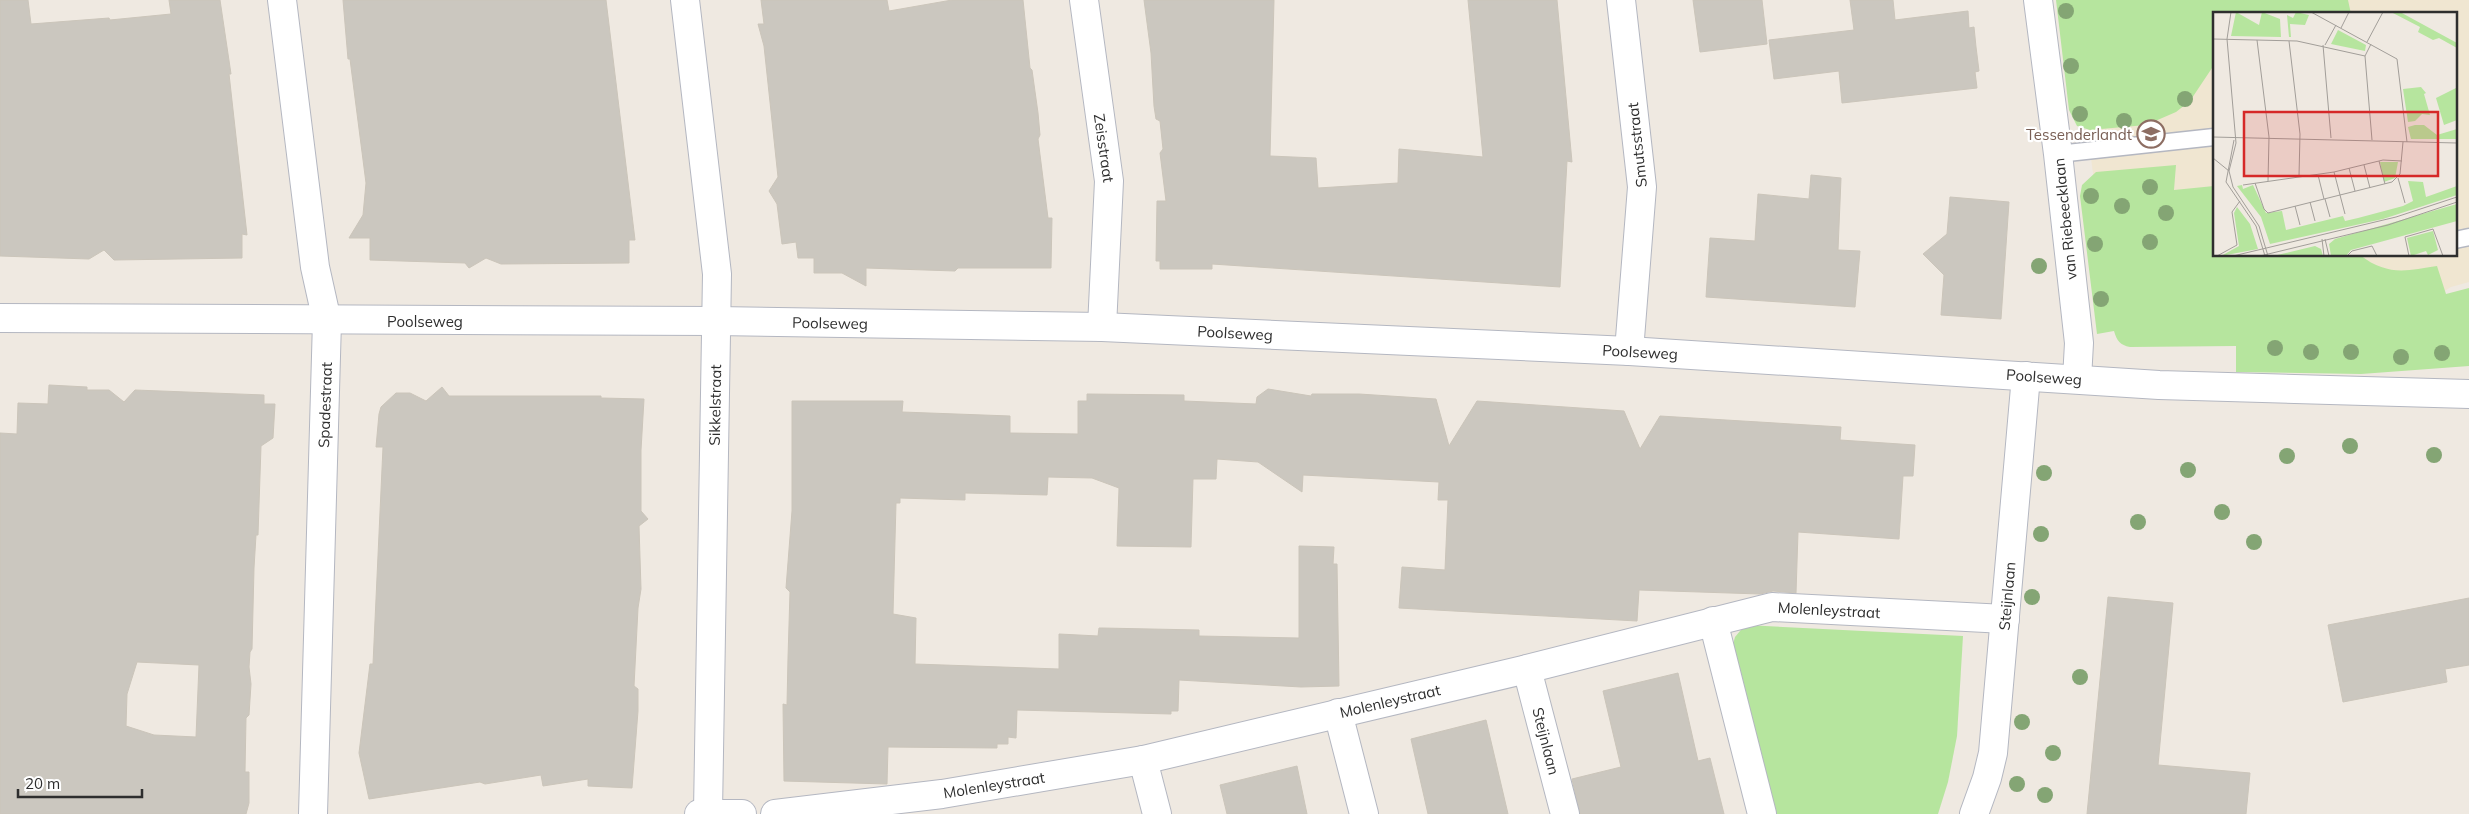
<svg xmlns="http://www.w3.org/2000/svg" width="2469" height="814" viewBox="0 0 2469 814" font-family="Mulish,sans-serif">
  <rect width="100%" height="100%" fill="#efe9e1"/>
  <!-- education -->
  <path fill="#f0e6d1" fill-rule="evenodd" d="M2070 0H2469V282L2451 287 2402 317 2113 324ZM2214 14H2455V255H2214Z"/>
  <!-- green -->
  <g fill="#b6e59e">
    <polygon points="2056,0 2348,0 2351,14 2214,14 2214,65 2190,101 2176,112 2146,125 2090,130 2077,126 2069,110"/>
    <path d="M2176 165 2174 190 2214 186V255H2360C2387 276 2406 271 2437 266L2446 294 2469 288V366L2361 374 2236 372V346L2130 347C2120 345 2117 341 2114 331L2097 334 2080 196 2082 185 2096 172Z"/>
    <polygon points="1745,625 1963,636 1957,736 1948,782 1938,814 1769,814 1731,652 1735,637"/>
  </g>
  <!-- building -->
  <g fill="#cbc7bf" stroke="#cbc5ba" fill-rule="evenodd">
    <polygon points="0,0 28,0 31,24 109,18 110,20 171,14 169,0 220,0 231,74 229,74 247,235 242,234 242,258 114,260 104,250 89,259 0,256"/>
    <polygon points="343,0 606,0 635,240 629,240 629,263 501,264 486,258 469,268 465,263 370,260 370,238 349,238 363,215 366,183 350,59 348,59"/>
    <polygon points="761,0 887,0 889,11 952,0 1023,0 1030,68 1032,70 1038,113 1040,135 1038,139 1048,218 1052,218 1051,268 958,268 955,271 866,268 866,286 842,273 814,273 814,258 798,258 796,242 782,244 777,204 769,191 778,177 764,46 758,24 764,24"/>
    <polygon points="1144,0 1274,0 1270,156 1316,158 1318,188 1398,183 1399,149 1483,157 1468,0 1557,0 1572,162 1567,161 1560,287 1212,264 1212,269 1160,269 1160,261 1156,261 1157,201 1166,201 1160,153 1163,149 1160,121 1156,119 1154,106 1151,53"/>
    <polygon points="1693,0 1762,0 1767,44 1700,52"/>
    <polygon points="1850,0 1893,0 1895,20 1968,11 1969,28 1974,27 1976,47 1979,71 1975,72 1977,88 1842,103 1839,71 1774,79 1769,40 1854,30"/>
    <polygon points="1811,175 1841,178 1838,250 1860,251 1855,307 1706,297 1710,238 1755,241 1758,194 1809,199"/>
    <polygon points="1950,197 2009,202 2001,319 1941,315 1944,275 1923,254 1947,234"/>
    <path d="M49 385 87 387V390H109L124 402 135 390 264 395V404H275L273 438 261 446 258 535H256L254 568 252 649 250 652 249 667 251 684 249 715 246 718 245 772H249V803L246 814H0V433L17 434 18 403 48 404ZM137 662 199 665 196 737 154 735 126 726 127 694Z"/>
    <polygon points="442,387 449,396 601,396 601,398 644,399 641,450 641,511 648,519 639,526 641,589 638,608 634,686 638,689 638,711 632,788 588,786 588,779 543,786 541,775 485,784 480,782 369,799 359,753 370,664 373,664 383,447 376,447 379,414 381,407 396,393 410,393 426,401"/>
    <polygon points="1268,389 1311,396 1312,394 1359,394 1436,399 1449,446 1477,401 1624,411 1640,449 1660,416 1841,427 1840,440 1915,445 1913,476 1903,476 1899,539 1798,532 1796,593 1773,591 1760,594 1639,590 1637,621 1399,608 1402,567 1445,570 1448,500 1438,500 1439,482 1303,475 1302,492 1258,462 1217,459 1216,479 1193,479 1191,547 1117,546 1119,488 1092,478 1048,477 1047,495 965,493 965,500 900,498 900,503 896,503 893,614 916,618 915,664 1059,669 1059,634 1098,636 1099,628 1102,628 1199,630 1199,636 1299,638 1299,546 1334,547 1333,564 1337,564 1339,686 1301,687 1179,680 1178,711 1171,711 1171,714 1017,710 1016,738 1008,737 1008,744 997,744 997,748 888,747 887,784 784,781 783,704 787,705 788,658 790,592 786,588 792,511 792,401 903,401 902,412 1010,416 1010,433 1078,434 1078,401 1087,401 1087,394 1184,395 1184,401 1256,404 1257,397"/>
    <polygon points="2108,597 2173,603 2158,765 2250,773 2246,814 2087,814"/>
    <polygon points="2469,598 2469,665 2445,669 2447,682 2343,702 2328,625"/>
    <polygon points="1678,673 1698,761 1710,758 1724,814 1580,814 1572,779 1621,767 1603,691"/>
    <polygon points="1486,720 1508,814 1428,814 1411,739"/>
    <polygon points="1297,766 1307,814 1227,814 1220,785"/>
  </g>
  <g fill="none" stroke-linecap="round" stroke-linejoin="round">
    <!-- lane casing -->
    <g stroke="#b4b7c1" stroke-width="19">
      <g id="lane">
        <polyline points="2058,154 2214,137"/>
        <polyline points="2455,240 2469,237"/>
      </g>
    </g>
    <!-- street casing -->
    <g stroke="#b4b7c1" stroke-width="30">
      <g id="street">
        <polyline points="282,0 315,267 327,321 313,814"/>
        <polyline points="685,0 717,274 708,812"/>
        <polyline points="1084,0 1109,181 1102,327"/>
        <polyline points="1621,0 1642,187 1629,351"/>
        <polyline points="2038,0 2058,154 2079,343 2077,379"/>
        <polyline points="0,318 716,321 1102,327 1629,351 2159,385 2469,394"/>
        <polyline points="1713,621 1762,814"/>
        <polyline points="1527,669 1565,814"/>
        <polyline points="1338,713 1364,814"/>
        <polyline points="1143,760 1157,814"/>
        <polyline points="699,814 742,814"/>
        <polyline points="775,814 942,794 1143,760 1527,669 1772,607 2005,619"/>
        <polyline points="1974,814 1987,778 1993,753 2026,376"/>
      </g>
    </g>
    <!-- lane -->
    <use href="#lane" stroke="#fff" stroke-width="16"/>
    <!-- street -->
    <use href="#street" stroke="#fff" stroke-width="28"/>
  </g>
  <!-- trees -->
  <g fill="#84a574">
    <circle cx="2066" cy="11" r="8"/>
    <circle cx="2071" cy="66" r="8"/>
    <circle cx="2185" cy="99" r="8"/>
    <circle cx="2080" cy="114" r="8"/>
    <circle cx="2124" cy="121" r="8"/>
    <circle cx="2150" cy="187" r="8"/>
    <circle cx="2091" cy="196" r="8"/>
    <circle cx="2122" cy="206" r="8"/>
    <circle cx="2166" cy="213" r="8"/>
    <circle cx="2150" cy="242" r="8"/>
    <circle cx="2095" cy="244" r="8"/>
    <circle cx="2039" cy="266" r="8"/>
    <circle cx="2101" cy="299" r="8"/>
    <circle cx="2275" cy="348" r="8"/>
    <circle cx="2311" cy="352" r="8"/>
    <circle cx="2351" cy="352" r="8"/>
    <circle cx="2442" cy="353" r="8"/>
    <circle cx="2401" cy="357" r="8"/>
    <circle cx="2350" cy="446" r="8"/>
    <circle cx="2434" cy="455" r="8"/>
    <circle cx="2287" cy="456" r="8"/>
    <circle cx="2188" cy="470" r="8"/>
    <circle cx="2044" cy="473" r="8"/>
    <circle cx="2222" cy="512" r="8"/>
    <circle cx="2138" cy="522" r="8"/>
    <circle cx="2041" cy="534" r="8"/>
    <circle cx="2254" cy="542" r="8"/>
    <circle cx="2032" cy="597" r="8"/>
    <circle cx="2080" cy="677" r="8"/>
    <circle cx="2022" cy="722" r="8"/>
    <circle cx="2053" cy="753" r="8"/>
    <circle cx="2017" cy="784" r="8"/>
    <circle cx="2045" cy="795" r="8"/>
  </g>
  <!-- icons -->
  <defs>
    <g id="school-ring" transform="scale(1.4375)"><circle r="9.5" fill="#fff" stroke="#8d6e63" stroke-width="1.5"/><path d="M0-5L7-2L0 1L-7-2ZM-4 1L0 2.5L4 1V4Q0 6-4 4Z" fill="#8d6e63"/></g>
  </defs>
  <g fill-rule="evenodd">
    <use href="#school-ring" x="2151" y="134"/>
  </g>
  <g text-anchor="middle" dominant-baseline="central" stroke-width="4.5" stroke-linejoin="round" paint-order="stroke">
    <!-- education labels -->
    <g font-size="15" fill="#785e54" stroke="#fff" text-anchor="end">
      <text x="2132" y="134">Tessenderlandt</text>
    </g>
    <!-- street labels -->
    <g font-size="15" fill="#2e2e2e" stroke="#fff">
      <text transform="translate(1637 145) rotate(-96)">Smutsstraat</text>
      <text transform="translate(1104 148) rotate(82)">Zeisstraat</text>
      <text transform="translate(2065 219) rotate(-96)">van Riebeecklaan</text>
      <text x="425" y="321">Poolseweg</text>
      <text transform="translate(830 323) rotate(1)">Poolseweg</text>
      <text transform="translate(1235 333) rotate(3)">Poolseweg</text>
      <text transform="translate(1640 352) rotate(3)">Poolseweg</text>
      <text transform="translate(2044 377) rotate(4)">Poolseweg</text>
      <text transform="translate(325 405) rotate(-88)">Spadestraat</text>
      <text transform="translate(715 405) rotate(-89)">Sikkelstraat</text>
      <text transform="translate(2007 596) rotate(-85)">Steijnlaan</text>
      <text transform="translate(1829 610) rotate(3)">Molenleystraat</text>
      <text transform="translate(1390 701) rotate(-13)">Molenleystraat</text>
      <text transform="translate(1546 741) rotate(76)">Steijnlaan</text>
      <text transform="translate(994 785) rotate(-9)">Molenleystraat</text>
    </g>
  </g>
  <!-- overview -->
  <g transform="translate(2213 12)">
    <rect width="244" height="244" fill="#efe9e1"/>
    <path d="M23 0 46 13 49 0 67 7 68 25 18 24ZM83 0 96 3 92 13 77 12 78 25H76L74 3 80 6ZM178 0H187L244 31V36L226 26 220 28 205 20 207 15ZM125 18 153 33 152 39 118 32ZM208 75 213 81 211 82 217 103 209 102 202 109 195 110 190 77ZM243 76 244 108 231 113 223 86ZM202 113H211L224 123 244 117V127H198L195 115ZM167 150H185L182 166 171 170ZM195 169 210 170 213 185 244 174V183L170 207 57 232 48 205 24 174 29 173 30 177 40 173 53 201 69 199 73 218 130 204 132 209 145 206 190 194 200 189ZM244 192V209L138 238 133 244H118L116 232 122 227ZM24 195 37 212 45 237 8 244 26 234 21 201ZM220 219 225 238 215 243 213 239 198 244 194 226ZM102 234 108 237 110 244H60Z" fill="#b6e59e"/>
    <path fill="none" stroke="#a29e99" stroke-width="1" d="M98 0 184 47 194 130M128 16 136 0M0 27 84 29 152 44 158 32M44 28 56 125 55 169M76 29 87 122 86 164M154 30 170 0M110 33 118 126M112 33 123 13M152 44 159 128M0 125 244 131M21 128 13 170 43 214 52 244M0 146 16 159 20 175 46 214 55 244M166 149 172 172M151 153 157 176M136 156 142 179M16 159 23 131 14 27 18 0M121 160 127 183M105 163 111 187M185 166 192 191M42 171 51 197 55 201 179 170 187 162 190 130M30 173 121 160 170 148 189 149M127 183 132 202M112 187 117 205M97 190 102 209M82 194 87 213M109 227 111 244M112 227 116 244M4 244 24 233 19 200 27 189M20 244 183 205 244 185M47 244 175 213 244 190M134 244 139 239 159 234 164 244M196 244 192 225 220 217 230 244"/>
    <path fill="#d62828" fill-opacity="0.15" stroke="#d62828" stroke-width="2.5" d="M31 100H225V164H31Z"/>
    <rect width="244" height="244" fill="none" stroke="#2e2e2e" stroke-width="2.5"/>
  </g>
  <!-- scale -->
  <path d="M18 789v8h124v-8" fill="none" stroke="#2e2e2e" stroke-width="2.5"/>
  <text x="25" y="789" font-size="15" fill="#2e2e2e" stroke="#ffffff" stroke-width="4" paint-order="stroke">20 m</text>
</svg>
